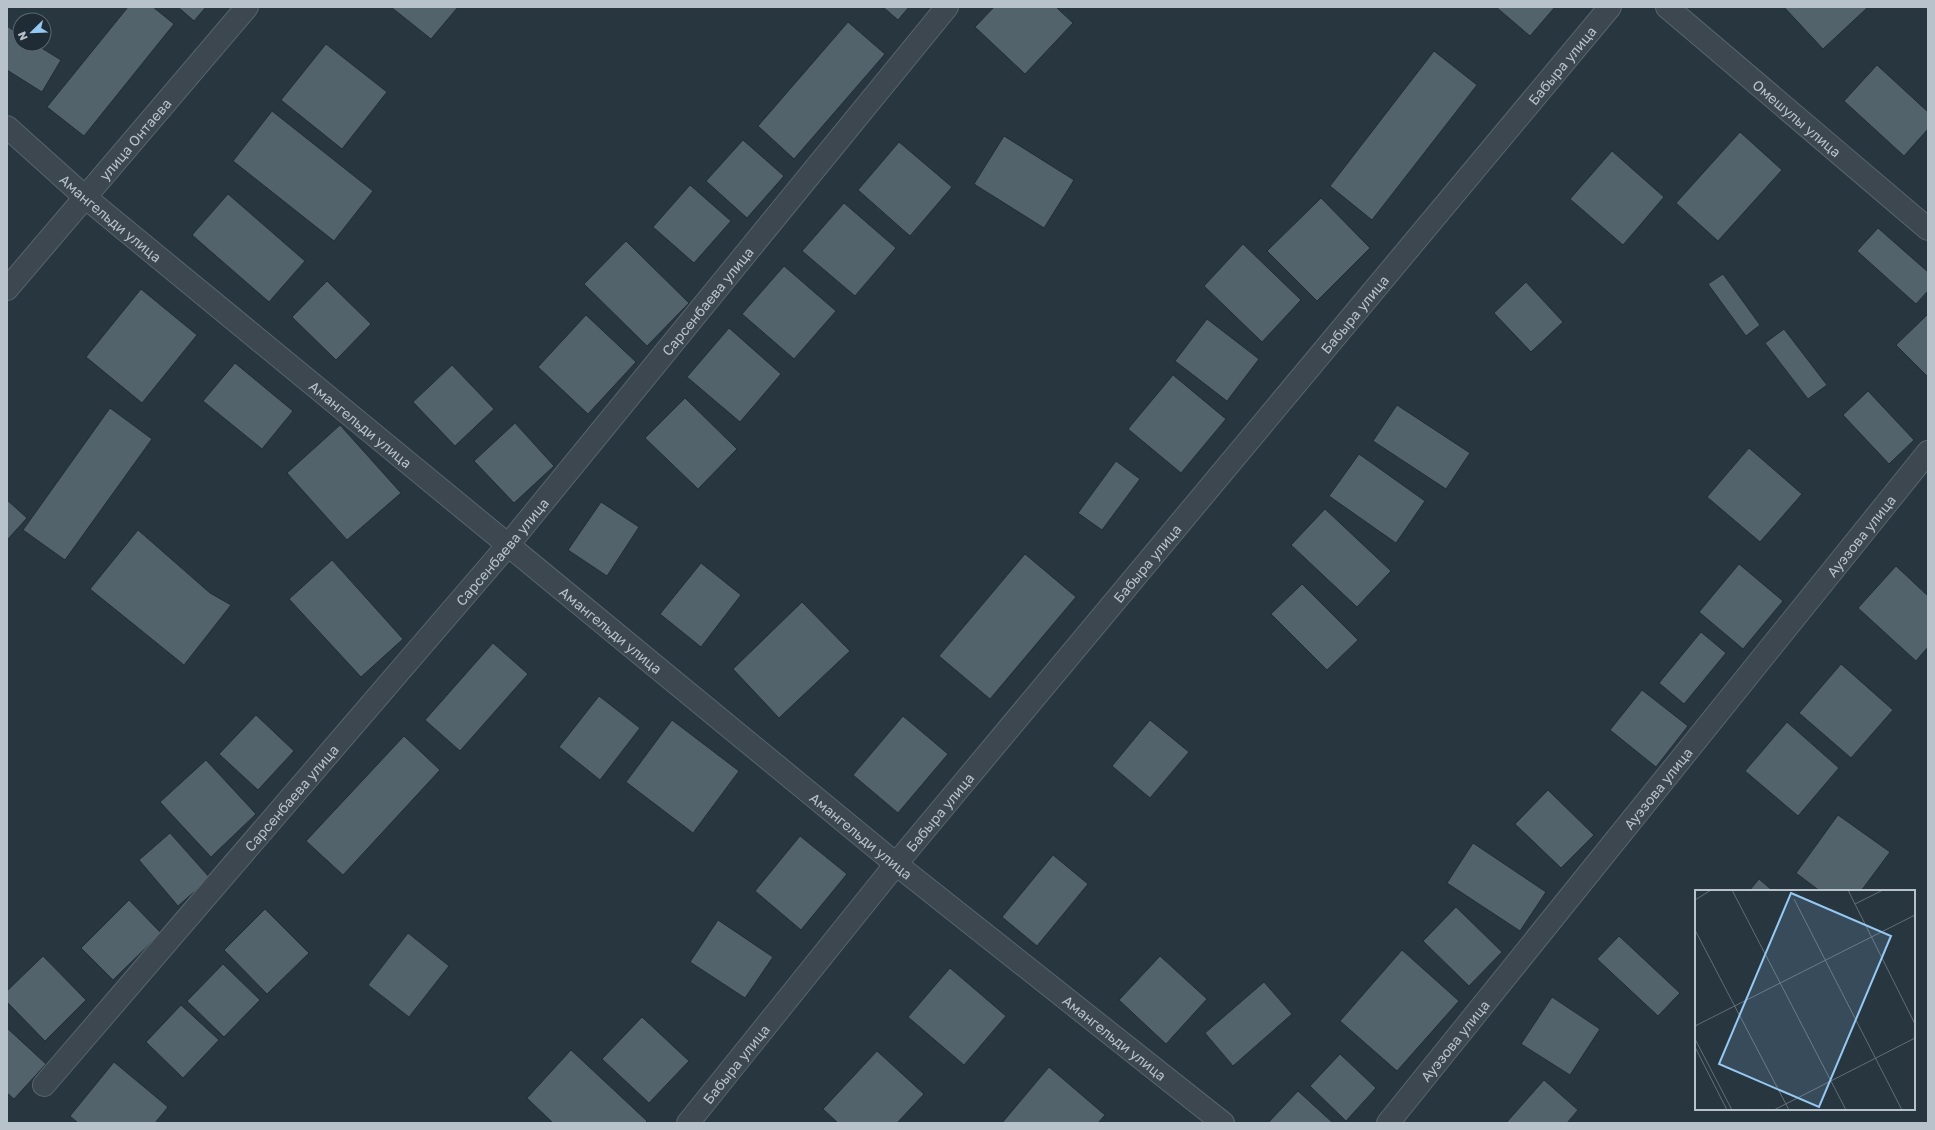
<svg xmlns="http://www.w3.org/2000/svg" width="1935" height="1130" viewBox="0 0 1935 1130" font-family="'Golos Text',sans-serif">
  <rect width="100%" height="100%" fill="#283640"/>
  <!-- building -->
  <g fill="#53636c" stroke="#222e37">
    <polygon points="128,7 153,7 174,24 84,136 47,107"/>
    <polygon points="178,7 206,7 194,21"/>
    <polygon points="391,7 458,7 431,39"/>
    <polygon points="883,7 909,7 898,20"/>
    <polygon points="994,7 1056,7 1073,23 1025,74 975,27"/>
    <polygon points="1496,7 1555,7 1530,36"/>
    <polygon points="1784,7 1868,7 1823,49"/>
    <polygon points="848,22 885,54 794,159 758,126"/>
    <polygon points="7,26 20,35 20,44 35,44 61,60 42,92 7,70"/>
    <polygon points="326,44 387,92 342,149 281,100"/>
    <polygon points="1434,51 1477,85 1372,220 1330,186"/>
    <polygon points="1877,65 1928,112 1928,129 1904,156 1844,101"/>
    <polygon points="272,111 373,191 334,241 233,161"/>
    <polygon points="1740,132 1782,170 1718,241 1676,203"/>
    <polygon points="1004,136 1074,180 1044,228 974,184"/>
    <polygon points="743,140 784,176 747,218 706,181"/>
    <polygon points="899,142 952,187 910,236 858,190"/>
    <polygon points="1612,151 1664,197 1623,245 1570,199"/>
    <polygon points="690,185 731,221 694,263 653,227"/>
    <polygon points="228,194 305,261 269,302 192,235"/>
    <polygon points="1321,198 1370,248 1317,301 1267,251"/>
    <polygon points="844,203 896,248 855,296 802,251"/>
    <polygon points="1878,228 1928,272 1928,291 1916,304 1857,251"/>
    <polygon points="626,241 689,303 647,346 584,284"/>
    <polygon points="1243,244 1301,300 1262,342 1204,286"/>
    <polygon points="784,266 836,311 794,359 742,314"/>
    <polygon points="1723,274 1760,325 1746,336 1708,284"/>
    <polygon points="327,281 371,324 336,360 292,317"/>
    <polygon points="1526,282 1563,322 1531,352 1494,313"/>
    <polygon points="141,289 197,335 142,403 86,357"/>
    <polygon points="1928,314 1928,377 1896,345"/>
    <polygon points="586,315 636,362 588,414 538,367"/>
    <polygon points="1207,319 1259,359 1227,401 1175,361"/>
    <polygon points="729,328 781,374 740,422 687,377"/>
    <polygon points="1784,329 1827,385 1808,399 1765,343"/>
    <polygon points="235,363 293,411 262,449 203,401"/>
    <polygon points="452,365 494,409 455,446 413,402"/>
    <polygon points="1173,375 1226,419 1181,473 1128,429"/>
    <polygon points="1868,391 1914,440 1889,464 1843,415"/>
    <polygon points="685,398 737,449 698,489 645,438"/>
    <polygon points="1397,405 1470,453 1446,489 1373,441"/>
    <polygon points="110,408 152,439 65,560 23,530"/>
    <polygon points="515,423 554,466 514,503 474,461"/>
    <polygon points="340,425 401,493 347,540 287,473"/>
    <polygon points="1749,448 1802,494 1760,542 1707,497"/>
    <polygon points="1359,454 1425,501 1396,543 1329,496"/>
    <polygon points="1116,461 1140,479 1102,530 1078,513"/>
    <polygon points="7,500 27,518 7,540"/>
    <polygon points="601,502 639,527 607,576 568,550"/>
    <polygon points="1325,509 1391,571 1357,607 1291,545"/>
    <polygon points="138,530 210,593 231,605 184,665 90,589"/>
    <polygon points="1025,554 1076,597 990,699 939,656"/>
    <polygon points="332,560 403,639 361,677 289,599"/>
    <polygon points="701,563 741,595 701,647 660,614"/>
    <polygon points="1739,564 1783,601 1743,649 1699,612"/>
    <polygon points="1896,566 1928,596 1928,647 1916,661 1858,608"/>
    <polygon points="1302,584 1358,640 1327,670 1271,614"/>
    <polygon points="802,602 850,651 779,718 733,669"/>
    <polygon points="1701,632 1726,653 1684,704 1659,683"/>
    <polygon points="493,643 528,674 460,751 425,720"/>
    <polygon points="1841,664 1893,710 1851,758 1799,713"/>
    <polygon points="1642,690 1688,726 1656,767 1610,730"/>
    <polygon points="599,696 640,728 600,780 559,747"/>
    <polygon points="256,715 294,751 258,790 219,754"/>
    <polygon points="903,716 948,754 898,813 853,775"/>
    <polygon points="672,720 739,771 693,833 626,782"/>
    <polygon points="1150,720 1189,752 1150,798 1112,766"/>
    <polygon points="1787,722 1839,768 1798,816 1745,771"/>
    <polygon points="404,736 440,770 343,875 306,841"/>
    <polygon points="206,760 256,814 211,857 160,802"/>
    <polygon points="1548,790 1594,835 1561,868 1515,824"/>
    <polygon points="1838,815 1890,852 1861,891 1820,891 1796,873"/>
    <polygon points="170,833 210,878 178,906 139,860"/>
    <polygon points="800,836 847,874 801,930 755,891"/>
    <polygon points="1473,843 1546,892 1520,931 1447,883"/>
    <polygon points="1053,855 1088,884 1037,946 1002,917"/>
    <polygon points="1759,879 1773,891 1749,891"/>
    <polygon points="129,900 161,933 113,980 81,948"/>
    <polygon points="1456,907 1502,952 1469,986 1423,941"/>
    <polygon points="265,909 309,953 267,994 224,950"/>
    <polygon points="718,920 773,957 745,998 690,962"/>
    <polygon points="408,933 449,966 409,1017 368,985"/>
    <polygon points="1619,936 1680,993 1658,1016 1597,959"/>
    <polygon points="1402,950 1459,1001 1397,1071 1340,1021"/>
    <polygon points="43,956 86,1000 45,1041 7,1002 7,991"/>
    <polygon points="1160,956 1207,999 1166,1044 1119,1000"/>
    <polygon points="223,964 260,1000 224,1037 187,1001"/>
    <polygon points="950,968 1006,1016 964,1065 908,1017"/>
    <polygon points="1264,982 1292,1014 1233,1066 1205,1033"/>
    <polygon points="1552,997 1600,1029 1570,1075 1521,1044"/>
    <polygon points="181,1005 219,1040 183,1078 146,1042"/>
    <polygon points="642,1017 689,1061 649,1103 602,1059"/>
    <polygon points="7,1028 46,1064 14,1099 7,1093"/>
    <polygon points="571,1050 647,1121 645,1123 553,1123 527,1098"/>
    <polygon points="877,1051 924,1094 897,1123 838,1123 823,1109"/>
    <polygon points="1340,1054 1376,1088 1346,1121 1310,1086"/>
    <polygon points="114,1062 168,1107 155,1123 78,1123 70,1116"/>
    <polygon points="1049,1067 1105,1115 1098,1123 1002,1123"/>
    <polygon points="1544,1080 1578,1110 1567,1123 1506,1123"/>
    <polygon points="1298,1091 1333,1123 1268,1123"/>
  </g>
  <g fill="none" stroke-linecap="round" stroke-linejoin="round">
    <!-- minor casing -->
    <g stroke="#59656d" stroke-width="24">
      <g id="minor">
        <path id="s1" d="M1667 7 1928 229"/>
        <path id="s2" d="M7 127 85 197 896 864 1223 1123"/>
        <path id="s3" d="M7 289 247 7"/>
        <path id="s4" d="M44 1085 508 545 947 7"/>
        <path id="s5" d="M688 1123 896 864 1610 7"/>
        <path id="s6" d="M1388 1123 1928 452"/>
      </g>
    </g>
    <!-- minor -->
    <use href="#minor" stroke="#3c4750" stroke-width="22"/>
  </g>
  <g text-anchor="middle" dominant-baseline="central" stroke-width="3.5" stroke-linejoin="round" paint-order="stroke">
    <!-- street labels -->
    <g font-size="14" fill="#b8c2ca" stroke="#202c35">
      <text stroke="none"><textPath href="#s5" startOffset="1372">Бабыра улица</textPath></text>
      <text stroke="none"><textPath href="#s1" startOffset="171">Омешулы улица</textPath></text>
      <text stroke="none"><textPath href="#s3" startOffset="197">улица Онтаева</textPath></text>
      <text stroke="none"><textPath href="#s2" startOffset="138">Амангельди улица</textPath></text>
      <text stroke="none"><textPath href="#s4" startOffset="1027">Сарсенбаева улица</textPath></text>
      <text stroke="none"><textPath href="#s5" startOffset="1048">Бабыра улица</textPath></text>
      <text stroke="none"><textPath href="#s2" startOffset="462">Амангельди улица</textPath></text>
      <text stroke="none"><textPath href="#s6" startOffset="754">Ауэзова улица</textPath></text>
      <text stroke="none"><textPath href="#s4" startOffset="703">Сарсенбаева улица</textPath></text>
      <text stroke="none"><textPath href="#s5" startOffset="724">Бабыра улица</textPath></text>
      <text stroke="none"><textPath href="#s2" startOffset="786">Амангельди улица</textPath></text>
      <text stroke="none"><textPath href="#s6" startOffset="430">Ауэзова улица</textPath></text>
      <text stroke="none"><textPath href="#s4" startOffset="379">Сарсенбаева улица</textPath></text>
      <text stroke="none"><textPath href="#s5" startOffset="400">Бабыра улица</textPath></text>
      <text stroke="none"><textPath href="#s2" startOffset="1110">Амангельди улица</textPath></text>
      <text stroke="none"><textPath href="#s2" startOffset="1434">Амангельди улица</textPath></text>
      <text stroke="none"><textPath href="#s6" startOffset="106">Ауэзова улица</textPath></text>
      <text stroke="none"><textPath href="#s5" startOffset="76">Бабыра улица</textPath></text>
    </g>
  </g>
  <!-- overview -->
  <g transform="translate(1695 890)">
    <rect width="220" height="220" fill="#283640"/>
    <path fill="none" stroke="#626e77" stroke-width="1" d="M37 0 151 220M153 0 220 134M99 9 207 220M0 10 16 0M160 14 188 0M0 40 94 220M0 136 220 25M0 149 37 220M0 157 32 220M79 220 220 148"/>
    <path fill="#95c8f2" fill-opacity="0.15" stroke="#95c8f2" stroke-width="2" d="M96 3 196 46 124 217 24 174Z"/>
    <rect width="220" height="220" fill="none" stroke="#b8c2ca" stroke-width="2"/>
  </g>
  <!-- border -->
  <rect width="1935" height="1130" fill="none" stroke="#b8c2ca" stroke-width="16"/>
  <!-- north arrow -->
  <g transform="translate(32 32) rotate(247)"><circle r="19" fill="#202c35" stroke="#5d6871"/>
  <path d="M0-3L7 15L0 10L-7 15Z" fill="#95c8f2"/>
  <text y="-6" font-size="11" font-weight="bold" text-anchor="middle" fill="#b8c2ca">N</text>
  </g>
</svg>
